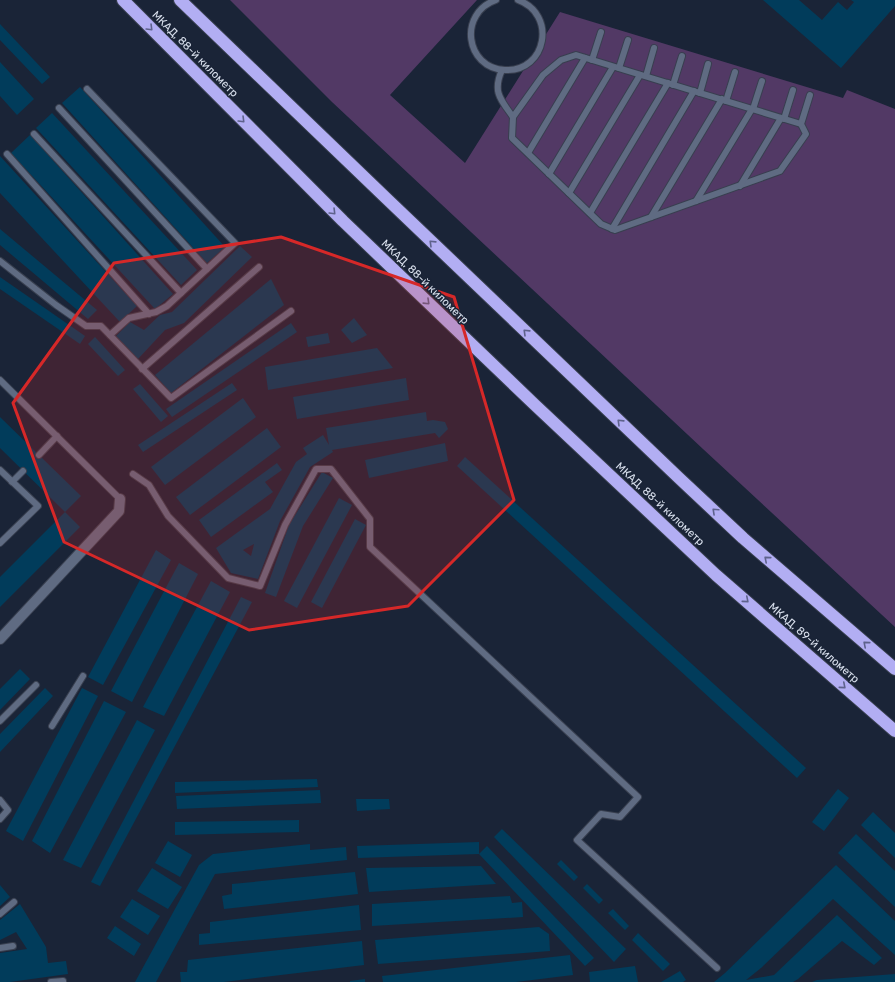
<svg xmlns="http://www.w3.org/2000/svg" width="895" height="982" viewBox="0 0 895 982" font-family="Rubik,sans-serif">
  <rect width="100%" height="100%" fill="#1a2437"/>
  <!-- green -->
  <polygon fill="#523965" points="230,0 477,0 390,95 465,163 560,12 843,98 847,90 895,109 895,627 703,449 332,102"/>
  <!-- building -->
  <g fill="#013c5b" fill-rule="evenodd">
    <polygon points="763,0 799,0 822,20 838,2 847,10 854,2 851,0 895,0 895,6 841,68"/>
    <polygon points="0,24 50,77 42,84 0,40"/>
    <polygon points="0,62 34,99 17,115 0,96"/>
    <polygon points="80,87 225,247 207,263 62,103"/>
    <polygon points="52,113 197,270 181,285 36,128"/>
    <polygon points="30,135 173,294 155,309 11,153"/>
    <polygon points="0,156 137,306 120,322 0,193"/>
    <polygon points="0,229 97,310 88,319 0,245"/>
    <polygon points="240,246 252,257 184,323 165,330 138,359 116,336 130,322 144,330 160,315 172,312"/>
    <polygon points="0,277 85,336 80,344 0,289"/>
    <polygon points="271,279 284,305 171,393 155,375"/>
    <polygon points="354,318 367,335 352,343 341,330"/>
    <polygon points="291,323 297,332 172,417 166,409"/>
    <polygon points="328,333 330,343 308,347 306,337"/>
    <polygon points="95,337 125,370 118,376 88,344"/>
    <polygon points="377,348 393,368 268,390 265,367"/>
    <polygon points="406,378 409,400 297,419 293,397"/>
    <polygon points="232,383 237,390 143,452 138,445"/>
    <polygon points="140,384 168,416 161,422 133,389"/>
    <polygon points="243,398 256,417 165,485 151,467"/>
    <path d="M426 412 427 421 433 420 445 422 448 429 439 438 435 433 332 450 333 452 310 467 280 521 258 579 231 573 216 548 270 509 296 462 307 454 303 448 323 435 329 445 326 428ZM254 544 251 556 243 550Z"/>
    <polygon points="0,417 81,496 65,512 0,448"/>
    <polygon points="267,428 281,447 190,515 176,497"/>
    <polygon points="445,443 448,461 369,478 365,460"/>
    <polygon points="465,457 806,768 797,778 457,466"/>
    <polygon points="277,463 282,470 265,482 273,492 211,537 199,520"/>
    <polygon points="322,472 333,478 303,526 276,597 265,593 289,525"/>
    <polygon points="339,498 352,505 297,608 284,601"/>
    <polygon points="65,512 80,527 0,607 0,577"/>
    <polygon points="355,519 366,525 322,608 311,602"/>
    <polygon points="156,550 171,560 103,685 88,677"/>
    <polygon points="179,563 198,574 132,702 111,691"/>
    <polygon points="211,581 230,592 164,716 143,707"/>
    <polygon points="241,597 252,602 100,886 91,882"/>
    <polygon points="20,669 30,679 0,710 0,689"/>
    <polygon points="45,688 53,696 0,752 0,734"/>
    <polygon points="82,688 98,696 23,841 6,831"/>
    <polygon points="104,701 126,712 50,853 32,841"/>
    <polygon points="137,720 155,730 81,868 63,860"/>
    <polygon points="317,779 318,787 175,793 175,782"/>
    <polygon points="838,789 849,798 824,831 812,822"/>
    <polygon points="320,790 321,803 177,809 176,796"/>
    <polygon points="356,799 389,799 390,809 357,811"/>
    <polygon points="873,812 895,833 895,858 861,825"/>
    <polygon points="299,820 299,832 175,835 175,822"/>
    <polygon points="502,829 626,949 614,962 494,837"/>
    <polygon points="856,834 895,871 895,907 838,853"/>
    <polygon points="168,841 192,855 180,877 155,863"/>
    <polygon points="479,842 479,854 487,846 594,958 585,966 479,854 358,858 357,846"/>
    <polygon points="310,844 310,850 346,847 347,860 215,874 156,982 135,982 199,865 213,854"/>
    <polygon points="561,860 578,877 574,881 557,864"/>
    <polygon points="836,865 895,921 895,955 833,899 761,968 746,980 774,975 837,915 882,958 874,965 842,941 798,979 793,982 714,982 725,973"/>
    <polygon points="481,866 496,884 369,892 366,868"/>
    <polygon points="152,868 182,887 168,909 137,891"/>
    <polygon points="355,872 358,894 224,909 222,896 232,894 232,884"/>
    <polygon points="587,884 603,900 599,904 583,888"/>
    <polygon points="0,885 10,897 0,906"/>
    <polygon points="510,896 512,903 522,902 523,917 372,926 372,904"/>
    <polygon points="132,899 160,916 148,935 120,917"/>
    <polygon points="20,904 46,947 48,963 66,961 68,974 10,982 0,982 0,953 27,949 16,932 0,940 0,920"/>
    <polygon points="359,905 361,930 199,945 199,934 210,933 210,922"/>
    <polygon points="613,909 629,926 625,930 608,913"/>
    <polygon points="115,926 141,944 134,956 107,938"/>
    <polygon points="539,927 549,934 550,951 378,964 375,940"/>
    <polygon points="638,933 670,964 663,971 632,940"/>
    <polygon points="362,941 364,965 224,982 181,982 180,972 187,972 188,960"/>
    <polygon points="570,955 573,975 516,982 383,982 382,976"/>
    <polygon points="635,966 638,982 590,982 589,972"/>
    <polygon points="680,971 686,980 683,982 661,982"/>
    <polygon points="895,974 895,982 812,982 817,980"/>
    <polygon points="365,979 365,982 350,982 350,981"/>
  </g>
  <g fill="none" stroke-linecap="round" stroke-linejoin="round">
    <!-- lane casing -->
    <g stroke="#383f4f" stroke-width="8">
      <g id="lane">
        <path d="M496 0C458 13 465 68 505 70 547 72 557 14 518 0"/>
        <polyline points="592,60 601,32"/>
        <polyline points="619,68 628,40"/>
        <path d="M502 70C492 92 501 100 513 117L512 138 601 224 615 230 780 171 806 134 801 124 810 95"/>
        <polyline points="646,76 654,48"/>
        <polyline points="673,85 682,56"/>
        <polyline points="87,89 235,243 167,306 156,312 129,318 110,335"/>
        <polyline points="700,93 708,64"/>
        <polyline points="726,101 735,72"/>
        <polyline points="59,108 207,269"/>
        <polyline points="753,109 762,81"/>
        <polyline points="513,117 543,75 561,60 576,55 801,124"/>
        <polyline points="784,119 793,90"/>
        <polyline points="34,134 181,293"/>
        <polyline points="528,153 585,58"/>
        <polyline points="7,154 149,314"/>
        <polyline points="549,174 613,67"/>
        <polyline points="740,186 781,118"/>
        <polyline points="569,193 640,75"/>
        <polyline points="696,201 752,109"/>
        <polyline points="590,213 668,83"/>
        <polyline points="651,217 722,99"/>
        <polyline points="612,229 694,91"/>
        <polyline points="0,261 56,305 86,326 101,326 171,398 291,311"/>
        <polyline points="142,369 259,267"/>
        <polyline points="0,380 120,499"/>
        <polyline points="39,455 57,436"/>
        <polyline points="0,470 38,506 0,543"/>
        <polyline points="133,474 149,485 168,516 228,578 260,586 285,525 316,469 331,469 370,519 370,547 638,797 620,817 601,814 577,840 717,968"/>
        <polyline points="12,482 23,471"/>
        <polyline points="0,721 36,685"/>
        <polyline points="52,726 83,676"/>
        <polyline points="0,800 8,810 0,819"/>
        <polyline points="0,914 14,902"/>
        <polyline points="0,948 13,946"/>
        <polyline points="51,982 63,981 63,982"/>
      </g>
    </g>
    <!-- street casing -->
    <g stroke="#383f4f" stroke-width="12">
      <polyline id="street" points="0,639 119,511 120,499"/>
    </g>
    <!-- highway casing -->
    <g stroke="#383f4f" stroke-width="14">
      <g id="highway">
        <polyline points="123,0 343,221 535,405 716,575 895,731"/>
        <polyline points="180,0 387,199 679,478 743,538 895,669"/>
      </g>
    </g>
    <!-- lane -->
    <use href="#lane" stroke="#5f6b82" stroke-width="6"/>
    <!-- street -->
    <use href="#street" stroke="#5f6b82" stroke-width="10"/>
    <!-- highway -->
    <use href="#highway" stroke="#b2aef3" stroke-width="12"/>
  </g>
  <!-- one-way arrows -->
  <defs><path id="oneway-chevron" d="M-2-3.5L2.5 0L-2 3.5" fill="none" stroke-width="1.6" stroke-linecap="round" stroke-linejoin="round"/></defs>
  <g stroke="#5e628c">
    <use href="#oneway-chevron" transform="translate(150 28) rotate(45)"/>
    <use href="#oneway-chevron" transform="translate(242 120) rotate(45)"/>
    <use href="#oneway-chevron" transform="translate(333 212) rotate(45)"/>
    <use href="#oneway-chevron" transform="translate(432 243) rotate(-136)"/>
    <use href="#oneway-chevron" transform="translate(427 302) rotate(44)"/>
    <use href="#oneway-chevron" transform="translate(526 332) rotate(-136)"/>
    <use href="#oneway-chevron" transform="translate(620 422) rotate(-136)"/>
    <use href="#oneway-chevron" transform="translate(715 511) rotate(-137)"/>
    <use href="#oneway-chevron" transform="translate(767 559) rotate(-139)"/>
    <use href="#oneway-chevron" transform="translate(746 600) rotate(41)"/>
    <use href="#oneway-chevron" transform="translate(866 644) rotate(-139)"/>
    <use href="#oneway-chevron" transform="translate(843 686) rotate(41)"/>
  </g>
  <!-- marked area -->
  <path fill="#d62828" fill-opacity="0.2" stroke="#d62828" stroke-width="3" stroke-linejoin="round" d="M281 237 454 297 514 500 408 606 249 630 64 542 13 403 114 263Z"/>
  <g text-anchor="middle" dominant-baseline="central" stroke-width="3" stroke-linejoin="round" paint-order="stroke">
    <!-- street labels -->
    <g font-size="11" fill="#d9e0ed" stroke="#1a2437">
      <text transform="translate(195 54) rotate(45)">МКАД, 88-й километр</text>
      <text transform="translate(425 282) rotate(44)">МКАД, 88-й километр</text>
      <text transform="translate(660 504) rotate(43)">МКАД, 88-й километр</text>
      <text transform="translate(814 643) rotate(41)">МКАД, 89-й километр</text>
    </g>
  </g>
</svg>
